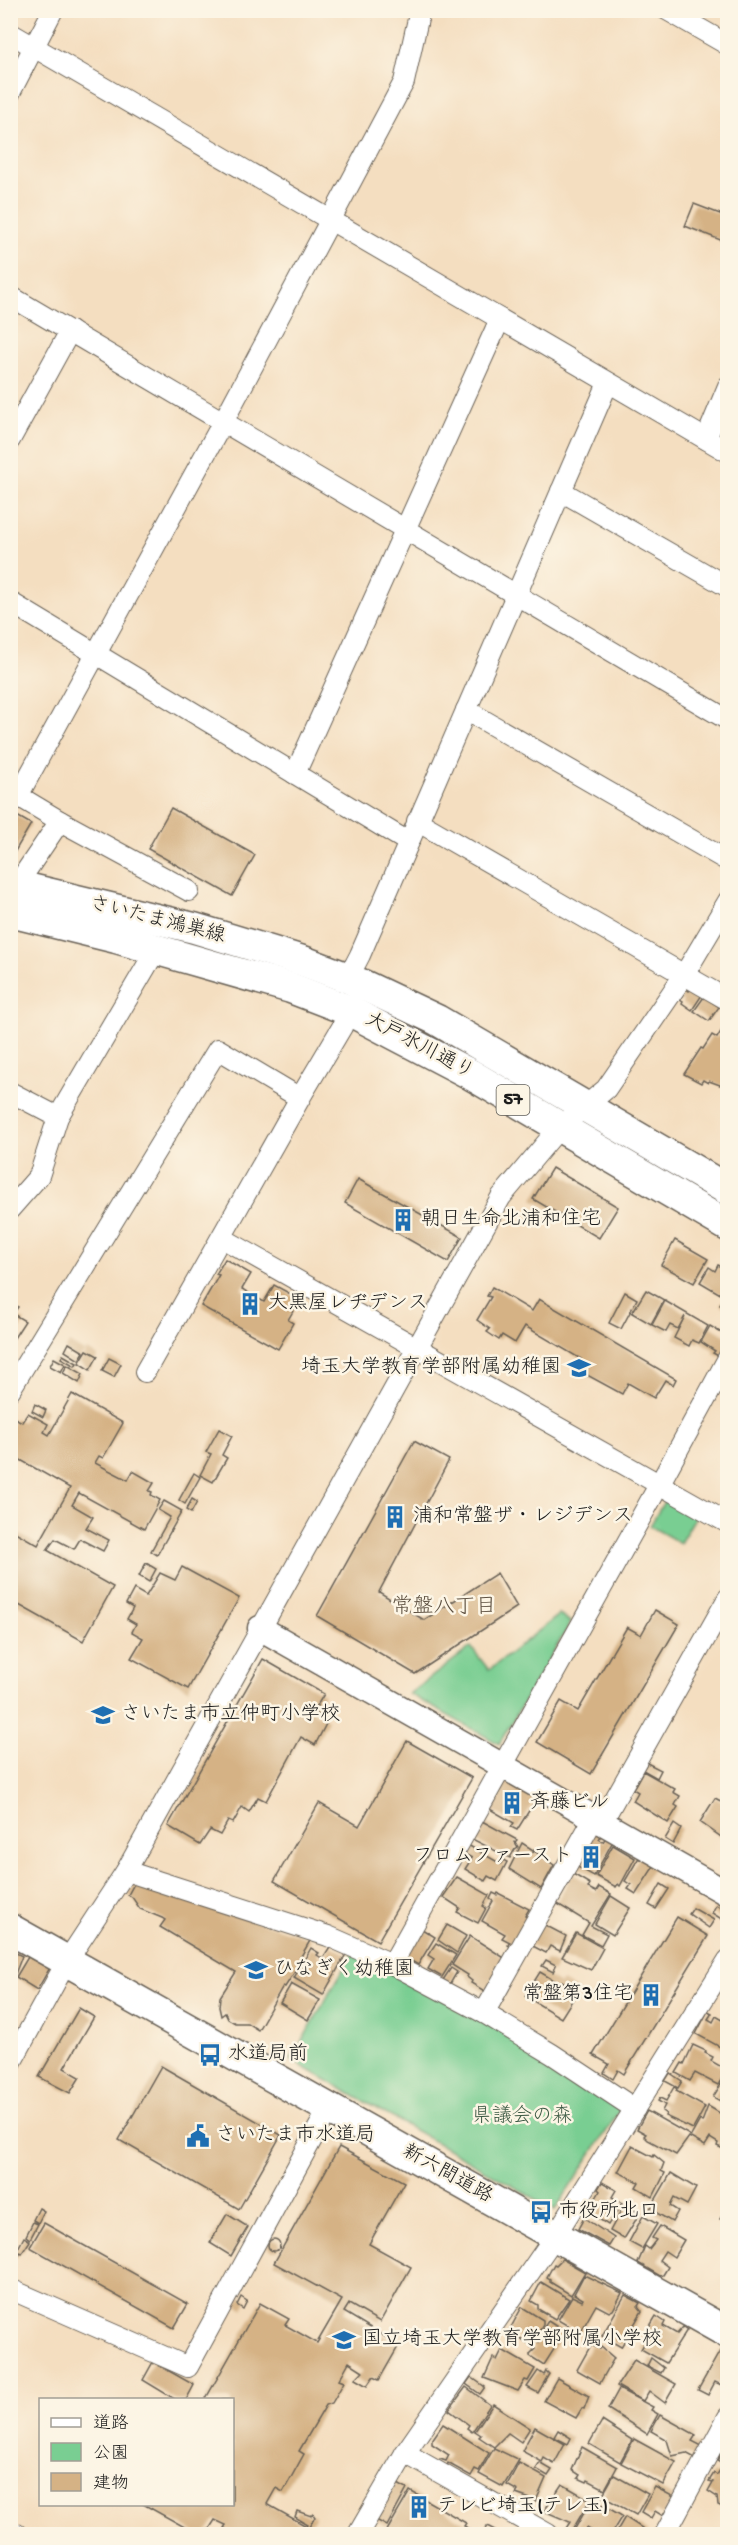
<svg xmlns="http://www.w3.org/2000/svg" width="738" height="2545" viewBox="0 0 738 2545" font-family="'Gochi Hand','Klee One',sans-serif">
  <rect width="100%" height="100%" fill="#fcf5e5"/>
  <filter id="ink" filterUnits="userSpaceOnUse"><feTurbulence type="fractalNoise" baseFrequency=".0167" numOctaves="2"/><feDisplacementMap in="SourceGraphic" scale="12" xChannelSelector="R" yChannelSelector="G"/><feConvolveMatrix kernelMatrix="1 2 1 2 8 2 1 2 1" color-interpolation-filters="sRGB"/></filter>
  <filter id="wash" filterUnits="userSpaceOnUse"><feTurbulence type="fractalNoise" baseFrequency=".008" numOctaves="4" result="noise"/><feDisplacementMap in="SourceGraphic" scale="24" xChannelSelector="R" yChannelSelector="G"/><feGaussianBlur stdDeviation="1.35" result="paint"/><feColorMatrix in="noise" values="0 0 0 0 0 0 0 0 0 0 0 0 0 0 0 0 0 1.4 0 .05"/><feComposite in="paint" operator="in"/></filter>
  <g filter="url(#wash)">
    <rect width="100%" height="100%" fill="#f4dec0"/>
    <!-- green -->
    <g fill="#79ce92" stroke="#4a7557" stroke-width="1.5">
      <polygon points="666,1498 696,1516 680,1543 650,1526"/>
      <polygon points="559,1615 571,1622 499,1744 409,1694 471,1647 489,1670"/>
      <path d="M352 1954C447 1995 537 2048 621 2109L555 2210 291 2060Z"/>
    </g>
    <g id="blocks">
      <!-- building -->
      <g fill="#d5b285">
        <polygon points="694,204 728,217 728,243 685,226"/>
        <polygon points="171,808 255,855 232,896 148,849"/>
        <polygon points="10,812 31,824 14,853 10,851"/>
        <polygon points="692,988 702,995 692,1010 682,1003 683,1001 680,999 686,989 689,991"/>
        <polygon points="704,997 719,1007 709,1021 694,1011"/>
        <polygon points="728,1020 728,1088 709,1081 708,1083 703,1080 701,1083 684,1074 701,1048 703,1049 712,1035 717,1038"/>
        <polygon points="552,1168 618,1207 599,1238 533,1199"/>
        <polygon points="358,1179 462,1237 448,1262 345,1203"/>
        <polygon points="675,1240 708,1259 694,1283 661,1265"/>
        <polygon points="225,1259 251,1274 242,1289 264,1302 274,1285 300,1299 288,1320 293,1323 278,1349 201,1306 219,1275 216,1274"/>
        <polygon points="718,1265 728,1270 728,1286 722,1295 700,1282 709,1267 715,1271"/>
        <polygon points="492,1287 532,1311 539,1299 676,1379 673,1385 665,1380 654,1398 628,1383 622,1394 576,1369 581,1359 525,1326 515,1343 502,1335 499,1340 487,1332 490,1329 477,1320 491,1297 487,1296"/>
        <polygon points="646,1290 664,1300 651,1324 632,1313"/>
        <polygon points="625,1292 637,1299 621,1329 609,1323"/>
        <polygon points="728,1292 728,1309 720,1305"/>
        <polygon points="665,1301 708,1326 699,1343 692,1340 689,1346 674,1338 685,1316 678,1329 670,1325 666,1332 652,1325"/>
        <polygon points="13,1304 18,1307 13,1314 25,1321 12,1341 10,1340 10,1307"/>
        <polygon points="710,1326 728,1337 728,1345 720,1357 713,1353 715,1351 701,1342"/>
        <polygon points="69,1343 84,1352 79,1360 65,1351"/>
        <polygon points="87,1350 98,1356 90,1370 79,1363"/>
        <polygon points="63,1355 77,1363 75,1366 61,1358"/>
        <polygon points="54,1358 65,1364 61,1372 50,1366"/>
        <polygon points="109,1358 121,1364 114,1377 102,1371"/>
        <polygon points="67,1365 83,1374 79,1383 63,1373"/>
        <polygon points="72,1394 123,1423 103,1458 99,1456 95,1463 128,1480 133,1471 154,1483 149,1491 152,1492 151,1495 160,1500 144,1529 79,1493 72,1505 93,1517 86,1528 109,1540 103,1551 80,1539 74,1549 55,1539 47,1550 113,1587 83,1641 10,1600 10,1529 38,1545 70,1488 10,1454 10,1427 15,1418 22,1422 28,1413 48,1424 44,1432 49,1435"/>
        <polygon points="35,1404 46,1410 43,1417 32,1411"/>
        <polygon points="219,1429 232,1436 222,1455 227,1458 213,1482 200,1475 211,1454 206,1452"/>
        <polygon points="414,1441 449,1460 379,1592 424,1620 497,1573 517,1607 415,1674 317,1616"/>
        <polygon points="194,1473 200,1477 185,1504 179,1500"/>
        <polygon points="192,1499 197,1502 191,1513 186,1510"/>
        <polygon points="164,1501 182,1511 157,1555 151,1551 170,1517 158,1510"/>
        <polygon points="146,1563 156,1569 149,1582 139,1576"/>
        <polygon points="182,1567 239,1598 188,1689 131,1658 143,1638 132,1632 136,1624 127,1619 133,1608 126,1604 134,1589 146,1596 160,1573 175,1580"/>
        <polygon points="655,1610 679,1624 591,1774 537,1742 561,1701 578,1711 627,1627 641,1635"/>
        <polygon points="263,1659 324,1694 313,1712 328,1720 315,1745 301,1737 266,1801 258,1797 249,1812 242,1807 233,1823 228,1821 220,1835 210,1830 200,1845 168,1826"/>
        <polygon points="407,1741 472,1778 378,1941 274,1881 319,1803 359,1826"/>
        <polygon points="647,1763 661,1770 657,1778 643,1770"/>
        <polygon points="643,1771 675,1789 673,1792 680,1796 675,1805 678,1807 668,1823 633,1801 638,1792 633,1789"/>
        <polygon points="505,1779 537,1798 517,1830 511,1827 514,1823 488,1808"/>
        <polygon points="715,1798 728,1805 727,1841 700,1822"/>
        <polygon points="482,1821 517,1840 515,1842 518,1847 515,1849 510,1858 472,1839"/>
        <polygon points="674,1824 681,1829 673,1844 665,1839"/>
        <polygon points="593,1827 603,1833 599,1839 603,1842 607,1835 614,1839 594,1876 572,1864"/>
        <polygon points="522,1843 533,1850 533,1853 534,1851 554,1865 541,1889 509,1869"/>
        <polygon points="466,1844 501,1864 503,1860 507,1862 497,1881 488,1876 485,1881 465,1869 472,1858 461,1852"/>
        <polygon points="613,1845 635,1858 620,1886 618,1884 616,1887 596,1876"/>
        <polygon points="641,1854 656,1863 636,1894 628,1889 631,1885 625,1881"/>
        <polygon points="573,1874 590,1884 588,1888 596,1892 599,1887 611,1894 591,1926 607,1934 601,1945 582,1935 589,1923 556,1903"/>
        <polygon points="457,1877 489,1895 483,1906 486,1908 478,1923 457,1912 460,1908 443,1897"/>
        <polygon points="135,1882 311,1939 300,1958 303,1959 285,1987 283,1986 258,2030 247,2023 235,2023 228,2019 225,2013 221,2016 219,2007 220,1997 236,1972 160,1927 165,1920 162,1918 140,1909 132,1897 128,1895"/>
        <polygon points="661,1884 669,1889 656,1909 649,1905"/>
        <polygon points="493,1893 497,1895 498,1893 529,1909 525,1916 529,1918 511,1947 508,1945 510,1942 502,1938 505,1934 482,1921 493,1901 490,1899"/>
        <polygon points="611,1896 630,1908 613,1935 595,1924"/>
        <polygon points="716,1905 728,1912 723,1920 712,1913"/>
        <polygon points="693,1908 714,1920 709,1928 689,1914"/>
        <polygon points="677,1917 708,1936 624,2074 618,2070 613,2079 604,2073 609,2064 593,2055"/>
        <polygon points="543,1924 566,1936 560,1951 550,1946 546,1953 529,1944"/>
        <polygon points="447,1925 466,1936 457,1953 438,1940"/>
        <polygon points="422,1929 435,1937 418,1965 405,1957"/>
        <polygon points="576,1933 603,1948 591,1970 562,1957"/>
        <polygon points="470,1936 506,1959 486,1992 471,1983 472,1981 467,1977 468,1975 452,1965"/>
        <polygon points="436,1943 456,1955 442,1977 428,1969 434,1959 428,1955"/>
        <polygon points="331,1946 346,1954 323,1995 294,1978 311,1948 319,1953 317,1955 323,1959"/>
        <polygon points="10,1950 22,1956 15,1974 10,1971"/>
        <polygon points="31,1952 52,1964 37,1990 16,1977"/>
        <polygon points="546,1960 556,1965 553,1972 542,1966"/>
        <polygon points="451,1968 457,1972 450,1984 443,1980"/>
        <polygon points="540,1972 560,1984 562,1981 578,1991 561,2018 525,1996"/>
        <polygon points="291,1984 320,2000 308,2020 280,2003"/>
        <polygon points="79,2008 94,2017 64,2068 80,2077 70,2093 39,2077"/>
        <polygon points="708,2011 712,2013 708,2019 713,2022 716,2016 728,2023 728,2054 723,2052 724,2049 696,2034"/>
        <polygon points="693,2045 706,2051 705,2053 713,2057 711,2061 727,2070 718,2085 695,2073 690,2081 676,2073 682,2063 684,2064"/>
        <polygon points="161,2066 281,2135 239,2209 119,2140"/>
        <polygon points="670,2073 682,2081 678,2088 665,2081"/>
        <polygon points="728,2073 728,2102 726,2104 713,2097"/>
        <polygon points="674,2087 677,2089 676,2091 705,2107 693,2129 665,2116 666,2114 662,2111 665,2105 658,2101 660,2098 666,2101"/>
        <polygon points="708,2106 728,2118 728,2151 717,2146 718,2143 710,2138 705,2146 689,2137 676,2155 648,2140 644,2136 646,2134 637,2129 647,2111 691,2136 700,2120 702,2122"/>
        <polygon points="632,2146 653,2157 654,2155 664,2163 661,2171 665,2173 653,2197 636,2187 639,2182 618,2172"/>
        <polygon points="339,2147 404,2182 369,2244 411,2267 380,2322 349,2304 344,2312 399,2345 379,2380 373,2377 367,2386 355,2379 363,2371 349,2362 339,2380 344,2382 332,2403 326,2405 299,2451 304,2454 283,2492 276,2488 267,2504 306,2526 307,2524 295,2517 297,2511 311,2516 313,2514 315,2517 309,2527 313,2530 311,2534 236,2534 224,2528 226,2525 215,2520 206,2534 197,2534 143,2504 232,2504 232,2400 205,2400 260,2303 289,2319 285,2325 317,2343 342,2300 274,2263"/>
        <polygon points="671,2173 696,2188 687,2205 674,2198 670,2206 678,2211 672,2222 650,2209"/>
        <polygon points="602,2182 616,2190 612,2197 622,2203 608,2225 588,2212 600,2191 598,2189"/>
        <polygon points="624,2205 640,2213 624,2239 610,2231"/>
        <polygon points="728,2206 728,2223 720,2219"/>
        <polygon points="39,2208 44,2211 38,2223 33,2220"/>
        <polygon points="227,2214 248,2227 231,2256 210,2243"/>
        <polygon points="643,2216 657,2224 642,2249 629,2242"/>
        <polygon points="584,2218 614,2238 609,2246 578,2229"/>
        <polygon points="33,2222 38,2224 30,2239 26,2236"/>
        <polygon points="44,2223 188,2304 174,2328 30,2247"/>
        <polygon points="660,2226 684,2240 674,2257 665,2251 659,2260 668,2267 663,2275 660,2276 638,2263 645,2246 649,2249 656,2240 652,2238"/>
        <polygon points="24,2237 30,2241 22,2253 20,2252 18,2257 14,2256"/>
        <circle cx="274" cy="2245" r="6"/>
        <polygon points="562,2259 585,2272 571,2295 550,2282 550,2279 547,2277 554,2264 556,2265"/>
        <polygon points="584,2275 622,2293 613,2310 609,2312 596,2305 580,2333 558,2320 572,2296 582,2301 583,2299 574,2294"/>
        <polygon points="541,2282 569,2299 555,2319 538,2309 538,2305 531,2301"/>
        <polygon points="625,2295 640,2303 638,2306 642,2311 621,2347 602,2336"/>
        <polygon points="241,2297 247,2301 243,2309 237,2305"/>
        <polygon points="522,2307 543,2320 543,2325 531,2345 509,2331"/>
        <polygon points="656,2316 665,2322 663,2326 677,2334 683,2327 687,2330 666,2363 641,2349 651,2333 647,2331"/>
        <polygon points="548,2321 565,2332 544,2365 530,2356 530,2354 535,2349 531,2347 536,2340 539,2342 544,2334 541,2332"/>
        <polygon points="591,2345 600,2349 601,2347 614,2358 600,2383 577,2370"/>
        <polygon points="502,2350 535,2369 528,2381 525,2380 518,2391 484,2378 493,2358 497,2360"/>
        <polygon points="720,2351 728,2355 728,2388 715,2382 708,2395 698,2390"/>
        <polygon points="651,2358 664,2368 661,2373 647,2366"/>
        <polygon points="634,2360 676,2384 665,2403 649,2391 643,2401 617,2386"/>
        <polygon points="153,2362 194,2385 186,2400 176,2400 143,2380"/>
        <polygon points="538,2371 544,2375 546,2371 549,2374 538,2393 527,2387"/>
        <polygon points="471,2377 485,2387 480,2394 466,2384"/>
        <polygon points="557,2378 589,2396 584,2409 582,2408 576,2418 544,2401"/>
        <polygon points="466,2387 490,2405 472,2432 467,2428 469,2425 449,2410"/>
        <polygon points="619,2389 653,2407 651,2410 658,2414 647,2434 608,2409"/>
        <polygon points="493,2404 530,2428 521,2442 508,2433 494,2447 479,2437 481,2435 475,2431"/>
        <polygon points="660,2415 696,2435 692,2441 702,2446 695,2458 686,2453 672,2456 667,2440 651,2431"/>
        <polygon points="602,2421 632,2440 620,2462 589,2444"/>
        <polygon points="443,2424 489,2453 479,2471 475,2469 471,2476 448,2463 446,2468 438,2463 440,2459 446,2461 449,2455 432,2444 432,2440"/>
        <polygon points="535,2427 565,2444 554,2464 544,2458 542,2462 522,2451"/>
        <polygon points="558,2430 571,2438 568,2444 554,2437"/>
        <polygon points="634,2439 676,2462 663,2485 621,2463"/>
        <polygon points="728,2441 728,2467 717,2461"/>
        <polygon points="582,2447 617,2467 605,2489 588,2480 587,2482 578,2478 580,2475 572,2470"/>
        <polygon points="494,2448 519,2460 503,2487 479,2474"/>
        <polygon points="519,2463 546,2478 536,2501 516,2494 518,2491 507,2485"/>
        <polygon points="540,2463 552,2470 548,2476 536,2469"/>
        <polygon points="720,2470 728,2475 728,2507 725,2508 718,2505 717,2497 708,2491 713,2482 709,2481 714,2473 717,2475"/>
        <polygon points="614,2475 648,2494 636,2515 602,2496"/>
        <polygon points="396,2483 407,2489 387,2526 376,2520"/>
        <polygon points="562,2484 590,2500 570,2534 563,2533 570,2522 544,2511"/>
        <polygon points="655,2487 674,2497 663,2516 655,2511 651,2518 641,2512"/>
        <polygon points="410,2491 466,2523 464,2526 478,2534 385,2534"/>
        <polygon points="591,2501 597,2504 598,2502 622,2516 611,2534 597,2534 587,2528 584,2534 572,2534"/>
        <polygon points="625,2517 648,2532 647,2534 615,2534"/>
        <polygon points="487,2526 495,2530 493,2534 482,2534"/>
      </g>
    </g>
  </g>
  <g filter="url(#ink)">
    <use href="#blocks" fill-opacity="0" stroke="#686055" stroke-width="1.5"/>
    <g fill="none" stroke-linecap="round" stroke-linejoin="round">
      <!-- minor casing -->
      <g stroke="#686055" stroke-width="22">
        <g id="minor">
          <polyline points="667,10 728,45"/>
          <polyline points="10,33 728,452"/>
          <polyline points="10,93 53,10"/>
          <polyline points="10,296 728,720"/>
          <polyline points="706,439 728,386"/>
          <polyline points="10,440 70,331"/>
          <polyline points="561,491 728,587"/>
          <polyline points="10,602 408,842"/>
          <polyline points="466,710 728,861"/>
          <polyline points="295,774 500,319"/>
          <polyline points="10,791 60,821 189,891"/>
          <polyline points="18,796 223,422 404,82 420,10"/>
          <polyline points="417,821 728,1000"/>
          <polyline points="16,886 60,821"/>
          <polyline points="348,978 360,955 608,383"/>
          <polyline points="10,1092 58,1117"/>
          <polyline points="300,1098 342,1027 348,1010"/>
          <polyline points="10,1209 39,1176 58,1117 156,950"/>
          <polyline points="222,1238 728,1523"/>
          <polyline points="10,1390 218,1049 300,1098 145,1372"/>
          <polyline points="602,1822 728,1598"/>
          <polyline points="126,1871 328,1936 392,1964 484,2013 552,2054 635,2109"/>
          <polyline points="392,1964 659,1485 728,1358"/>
          <polyline points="484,2013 594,1818"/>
          <polyline points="10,2065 67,1961 126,1871 501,1197 559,1128 606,1089 684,975 728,901"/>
          <polyline points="10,2289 188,2367 329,2108"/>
          <polyline points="405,2453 548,2534"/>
          <polyline points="10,2531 17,2534"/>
          <polyline points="358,2534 405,2453 555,2236 728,1960"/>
          <polyline points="665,2534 728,2417"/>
        </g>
      </g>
      <!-- tertiary casing -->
      <g stroke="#686055" stroke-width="27">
        <polyline id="tertiary" points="260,1628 728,1894"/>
      </g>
      <!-- primary casing -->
      <g stroke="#686055" stroke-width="33">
        <g id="primary">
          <polyline points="10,884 194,928 303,961 348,978 437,1020 728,1190"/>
          <polyline points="10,912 116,938 291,988 348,1010 470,1074 728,1226"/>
          <polyline points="10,1929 728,2333"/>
        </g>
      </g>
      <!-- minor -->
      <use href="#minor" stroke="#fff" stroke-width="20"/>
      <!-- tertiary -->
      <use href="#tertiary" stroke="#fff" stroke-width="24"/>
      <!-- primary -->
      <use href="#primary" stroke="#fff" stroke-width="30"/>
    </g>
  </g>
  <!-- icons -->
  <defs>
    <g id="building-bare" transform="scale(1.8)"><path d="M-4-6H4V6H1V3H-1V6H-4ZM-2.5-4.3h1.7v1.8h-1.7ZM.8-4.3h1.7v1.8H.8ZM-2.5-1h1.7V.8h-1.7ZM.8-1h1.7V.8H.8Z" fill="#1f6fb2" stroke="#fcf5e5" stroke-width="2.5" paint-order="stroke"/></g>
    <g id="school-bare" transform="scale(1.8)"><path d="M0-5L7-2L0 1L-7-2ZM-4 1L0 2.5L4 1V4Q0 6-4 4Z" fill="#1f6fb2" stroke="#fcf5e5" stroke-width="2.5" paint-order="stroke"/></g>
    <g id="bus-bare" transform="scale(1.8)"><path d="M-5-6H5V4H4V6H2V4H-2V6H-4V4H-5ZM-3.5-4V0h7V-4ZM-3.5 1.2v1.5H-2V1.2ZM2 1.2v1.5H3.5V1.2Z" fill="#1f6fb2" stroke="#fcf5e5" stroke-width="2.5" paint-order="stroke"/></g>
    <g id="civic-bare" transform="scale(1.8)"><path d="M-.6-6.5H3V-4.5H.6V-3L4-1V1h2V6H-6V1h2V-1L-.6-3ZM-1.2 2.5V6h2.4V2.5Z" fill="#1f6fb2" stroke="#fcf5e5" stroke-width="2.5" paint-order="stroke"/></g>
  </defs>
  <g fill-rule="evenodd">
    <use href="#building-bare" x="403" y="1220"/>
    <use href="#building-bare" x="250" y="1304"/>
    <use href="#school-bare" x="579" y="1368"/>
    <use href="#building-bare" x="395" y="1517"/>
    <use href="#school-bare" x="103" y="1715"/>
    <use href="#building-bare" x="512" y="1803"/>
    <use href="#building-bare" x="591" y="1857"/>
    <use href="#school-bare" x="256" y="1970"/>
    <use href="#building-bare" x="651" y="1995"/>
    <use href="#bus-bare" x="210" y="2055"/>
    <use href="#civic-bare" x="198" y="2136"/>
    <use href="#bus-bare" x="541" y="2212"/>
    <use href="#school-bare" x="344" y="2340"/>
    <use href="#building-bare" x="419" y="2507"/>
  </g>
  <g text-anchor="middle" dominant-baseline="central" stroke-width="5" stroke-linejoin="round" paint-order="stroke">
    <!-- shield labels -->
    <rect fill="#fcf5e5" stroke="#5f5d58" stroke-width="1.5" x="496.5" y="1085" width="33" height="30" rx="4.5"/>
    <g font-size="18" font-weight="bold" fill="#1c1c1c">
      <text x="513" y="1100">57</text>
    </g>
    <!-- street labels -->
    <g font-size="20" fill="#1c1c1c" stroke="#fcf5e5">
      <text transform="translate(157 921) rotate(14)">さいたま鴻巣線</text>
      <text transform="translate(419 1047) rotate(28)">大戸氷川通り</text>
      <text transform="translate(447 2175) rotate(29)">新六間道路</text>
    </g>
    <!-- poi labels -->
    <g font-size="20" fill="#1c1c1c" stroke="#fcf5e5" text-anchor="start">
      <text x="421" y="1220">朝日生命北浦和住宅</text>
      <text x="268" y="1304">大黒屋レヂデンス</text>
      <text x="561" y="1368" text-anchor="end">埼玉大学教育学部附属幼稚園</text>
      <text x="413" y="1517">浦和常盤ザ・レジデンス</text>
      <text x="121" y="1715">さいたま市立仲町小学校</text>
      <text x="530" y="1803">斉藤ビル</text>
      <text x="573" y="1857" text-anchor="end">フロムファースト</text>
      <text x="274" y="1970">ひなぎく幼稚園</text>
      <text x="633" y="1995" text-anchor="end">常盤第3住宅</text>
      <text x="228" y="2055">水道局前</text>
      <text x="216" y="2136">さいたま市水道局</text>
      <text x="559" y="2212">市役所北口</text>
      <text x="362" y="2340">国立埼玉大学教育学部附属小学校</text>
      <text x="437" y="2507">テレビ埼玉(テレ玉)</text>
    </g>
    <!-- park labels -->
    <g font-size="20" fill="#3d5a45" stroke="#fcf5e5">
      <text x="522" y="2117">県議会の森</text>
    </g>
    <!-- neighbourhood labels -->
    <g font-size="21" fill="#5d5041" stroke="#fcf5e5">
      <text x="444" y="1608">常盤八丁目</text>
    </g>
  </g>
  <!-- margin -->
  <rect width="738" height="2545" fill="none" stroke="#fcf5e5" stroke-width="36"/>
  <!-- legend -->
  <rect x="39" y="2398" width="195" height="108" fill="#fcf5e5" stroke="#a29e95" stroke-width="1.5"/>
  <rect x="51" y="2418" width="30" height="9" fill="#ffffff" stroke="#a29e95" stroke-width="1.5"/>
  <text x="93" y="2428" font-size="18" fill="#1c1c1c">道路</text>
  <rect x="51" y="2443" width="30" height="18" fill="#79ce92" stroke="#a29e95" stroke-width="1.5"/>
  <text x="93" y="2458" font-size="18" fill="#1c1c1c">公園</text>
  <rect x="51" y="2473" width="30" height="18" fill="#d5b285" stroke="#a29e95" stroke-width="1.5"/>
  <text x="93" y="2488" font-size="18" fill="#1c1c1c">建物</text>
</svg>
